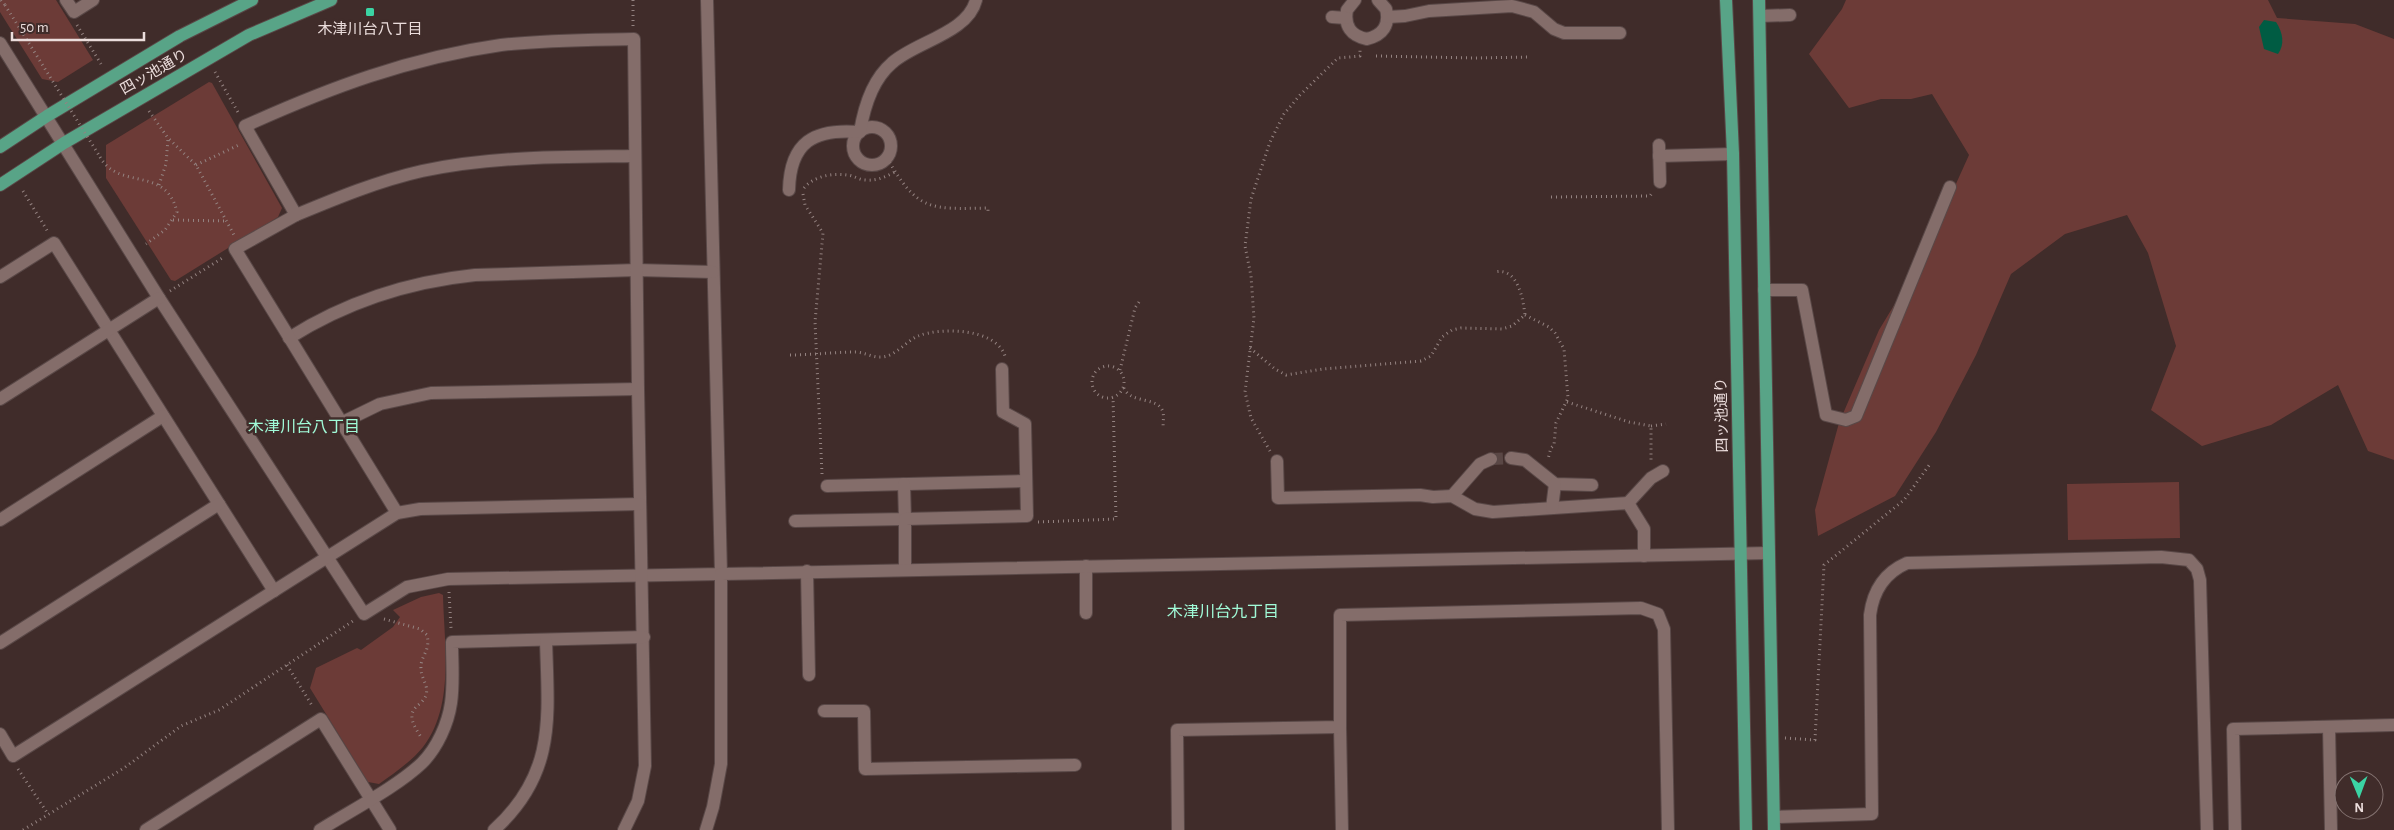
<svg xmlns="http://www.w3.org/2000/svg" width="2394" height="830" viewBox="0 0 2394 830" font-family="'Alegreya Sans','Noto Sans JP',sans-serif">
  <rect width="100%" height="100%" fill="#402c2a"/>
  <!-- green -->
  <g fill="#6c3b37">
    <polygon points="0,0 56,0 93,60 58,82 42,79 0,12"/>
    <polygon points="1846,0 2268,0 2277,18 2355,24 2394,39 2394,460 2368,451 2338,385 2271,425 2202,446 2151,410 2176,346 2148,253 2127,215 2065,234 2011,274 1976,355 1936,432 1895,496 1818,536 1815,510 1839,423 1879,330 1922,259 1969,155 1932,94 1911,99 1881,99 1849,108 1809,54 1842,9"/>
    <polygon points="209,82 212,83 282,208 278,217 175,281 171,280 106,178 106,145"/>
    <polygon points="2179,482 2180,538 2068,540 2067,484"/>
    <path d="M439 593 443 595C444 643 455 706 423 747 411 762 394 773 379 784L368 782 310 688 316 668 357 648 361 650 393 627 400 617 393 610 421 597Z"/>
  </g>
  <!-- water -->
  <path fill="#005c43" d="M2264 20 2276 22C2283 33 2285 44 2278 54L2264 49 2259 27Z"/>
  <g fill="none" stroke-linecap="round" stroke-linejoin="round">
    <!-- minor-tunnel -->
    <polyline stroke="#5a4745" stroke-width="12" stroke-dasharray="12 6" stroke-linecap="butt" points="1491,459 1511,458"/>
    <!-- minor casing -->
    <g stroke="#594847" stroke-width="14">
      <g id="minor">
        <polyline points="66,0 74,12 93,0"/>
        <path d="M1355 0 1347 10C1344 26 1351 36 1367 39 1383 35 1390 25 1386 9L1378 0"/>
        <polyline points="1760,16 1790,15"/>
        <polyline points="1332,17 1346,18"/>
        <polyline points="1388,17 1405,16 1429,11 1512,6 1534,12 1554,29 1564,33 1620,33"/>
        <polyline points="0,43 159,298 364,614 407,587 448,579 721,574 707,0"/>
        <circle cx="872" cy="146" r="19"/>
        <polyline points="1659,145 1660,182"/>
        <polyline points="1659,156 1733,154"/>
        <path d="M789 190C790 142 814 128 860 132 864 107 872 80 892 63 915 42 968 33 976 0"/>
        <path d="M296 215C337 198 378 181 422 171 492 156 563 157 634 156"/>
        <polyline points="0,277 54,243 274,591"/>
        <polyline points="1764,290 1802,290 1826,415 1846,420 1856,416 1950,187"/>
        <path d="M289 338C346 302 407 282 475 275L637 270 713 272"/>
        <polyline points="0,399 159,298"/>
        <polyline points="341,423 380,404 431,393 638,389"/>
        <polyline points="1511,458 1525,460 1555,484 1592,485"/>
        <polyline points="1277,461 1278,498 1420,495 1433,497 1452,496 1475,509 1493,512 1628,503 1644,529 1644,556"/>
        <polyline points="827,486 1026,481"/>
        <polyline points="1452,496 1480,464 1491,459"/>
        <polyline points="1628,503 1651,478 1663,471"/>
        <polyline points="1552,508 1555,484"/>
        <path d="M397 513 235 249 296 215 245 126C329 88 409 58 501 45 545 40 589 40 634 39L638 389 645 766 638 801 624 830"/>
        <polyline points="0,520 163,416"/>
        <polyline points="795,521 905,519 904,484"/>
        <polyline points="1086,566 1086,613"/>
        <polyline points="905,569 905,519 1027,516 1025,424 1003,412 1002,369"/>
        <polyline points="807,571 809,675"/>
        <polyline points="0,643 219,504"/>
        <polyline points="824,711 864,711 865,769 1075,765"/>
        <polyline points="1340,727 1342,830"/>
        <polyline points="2329,727 2331,830"/>
        <polyline points="0,734 13,756 397,513 420,509 640,504"/>
        <path d="M1774 817 1872 814 1870 615C1873 591 1884 573 1907 563L2161 557 2189 560 2197 569 2200 580 2207 830"/>
        <polyline points="146,830 321,719 390,830"/>
        <path d="M320 830C350 811 397 787 422 763 437 748 448 724 451 703 454 683 452 662 452 642L644 637"/>
        <path d="M494 830C557 773 548 716 546 640"/>
        <polyline points="706,830 713,807 721,764 721,574 1769,553"/>
        <polyline points="1178,830 1177,730 1340,727 1340,615 1641,608 1658,614 1664,629 1668,830"/>
        <polyline points="2235,830 2233,729 2394,725"/>
      </g>
    </g>
    <!-- major casing -->
    <g stroke="#594847" stroke-width="14">
      <g id="major">
        <polyline points="1726,0 1733,154 1746,830"/>
        <polyline points="1759,0 1774,830"/>
        <polyline points="0,147 47,116 180,36 252,0"/>
        <polyline points="0,185 64,143 249,35 331,0"/>
      </g>
    </g>
    <!-- path -->
    <g stroke="#948381" stroke-width="3" stroke-dasharray="1 4" stroke-linecap="butt">
      <polyline points="1,0 5,5"/>
      <polyline points="633,0 633,26"/>
      <polyline points="77,25 101,64"/>
      <polyline points="1376,56 1475,58 1530,57"/>
      <polyline points="215,72 239,114"/>
      <polyline points="149,111 168,138 196,165 234,235"/>
      <path d="M100 157C119 191 166 165 177 212L165 230 146 244"/>
      <path d="M887 158C918 212 930 209 988 208V214"/>
      <polyline points="196,165 241,144"/>
      <polyline points="159,185 166,164 168,139"/>
      <path d="M804 188C814 176 832 173 847 175 853 175 859 180 865 180 877 181 885 177 895 172"/>
      <polyline points="23,191 48,232"/>
      <polyline points="803,194 805,205 823,233 815,322 822,474"/>
      <polyline points="1551,197 1650,196 1652,193"/>
      <polyline points="173,220 226,221"/>
      <polyline points="170,291 224,257"/>
      <polyline points="1525,315 1549,327 1555,333 1564,349 1568,398 1556,423 1554,445 1551,448 1548,459"/>
      <path d="M1250 348 1275 369 1286 375 1323 369 1421 361 1431 356 1442 337 1452 330 1461 328 1502 329 1512 326 1525 315C1523 299 1518 267 1495 272"/>
      <path d="M790 355C812 355 834 352 855 352 864 352 873 358 882 357 896 356 906 341 918 336 941 327 996 328 1005 356"/>
      <circle cx="1108" cy="382" r="16"/>
      <polyline points="1120,370 1135,308 1141,299"/>
      <path d="M1124 388C1130 404 1158 396 1163 412 1164 417 1163 423 1163 428"/>
      <polyline points="1567,402 1629,422 1651,426 1651,463"/>
      <polyline points="1651,426 1666,424"/>
      <polyline points="1270,451 1251,418 1245,392 1254,318 1251,276 1245,246 1251,199 1270,142 1284,114 1300,95 1338,58 1360,56 1360,50"/>
      <polyline points="1038,522 1116,519 1113,397"/>
      <polyline points="449,592 451,628"/>
      <path d="M384 619 420 629 427 635C431 652 420 655 421 669 421 678 429 686 426 695 424 701 419 704 416 707 406 717 417 730 422 739"/>
      <polyline points="287,665 313,707"/>
      <polyline points="1785,738 1815,740 1824,565 1904,500 1930,464"/>
      <polyline points="18,769 48,814"/>
      <polyline points="23,830 124,768 181,726 219,710 353,621"/>
    </g>
    <!-- minor -->
    <use href="#minor" stroke="#846d6a" stroke-width="12"/>
    <!-- major -->
    <use href="#major" stroke="#58a487" stroke-width="12"/>
    <!-- path-bridge -->
    <polyline stroke="#948381" stroke-width="3" stroke-dasharray="1 4" stroke-linecap="butt" points="5,5 100,157"/>
  </g>
  <!-- markers -->
  <rect fill="#3bd4a4" stroke="#402c2a" stroke-width="2" x="365" y="7" width="10" height="10" rx="2.5"/>
  <g text-anchor="middle" dominant-baseline="central" stroke-width="5" stroke-linejoin="round" paint-order="stroke">
    <!-- poi labels -->
    <g font-size="15" fill="#ebdddc" stroke="#402c2a">
      <text x="370" y="29">木津川台八丁目</text>
    </g>
    <!-- street labels -->
    <g font-size="15" fill="#ebdddc" stroke="#402c2a">
      <text transform="translate(154 72) rotate(-30)">四ッ池通り</text>
      <text transform="translate(1722 415) rotate(-91)">四ッ池通り</text>
    </g>
    <!-- neighbourhood labels -->
    <g font-size="16" fill="#a0fad7" stroke="#402c2a">
      <text x="304" y="427">木津川台八丁目</text>
      <text x="1223" y="612">木津川台九丁目</text>
    </g>
  </g>
  <!-- north arrow -->
  <g transform="translate(2359 795) rotate(179)"><circle r="24" fill="#402c2a" stroke="#847371"/>
  <path d="M0-4L9 19L0 12L-9 19Z" fill="#3bd4a4"/>
  <text y="-8" font-size="14" font-weight="bold" text-anchor="middle" fill="#ebdddc">N</text>
  </g>
  <!-- scale -->
  <path d="M12 32v8h132v-8" fill="none" stroke="#ebdddc" stroke-width="2.5"/>
  <text x="20" y="32" font-size="15" fill="#ebdddc" stroke="#402c2a" stroke-width="4" paint-order="stroke">50 m</text>
</svg>
